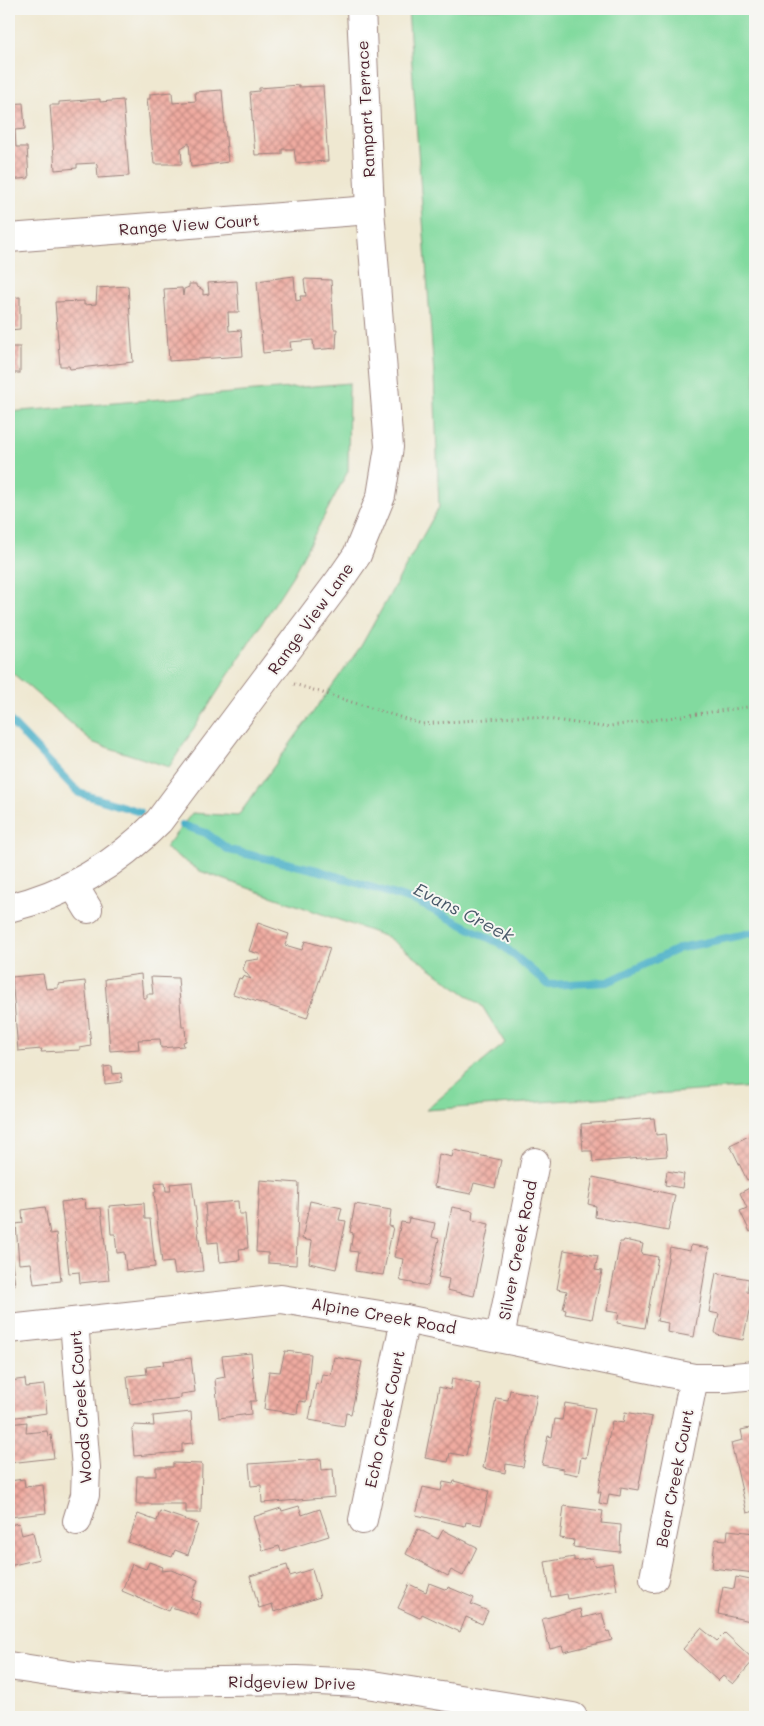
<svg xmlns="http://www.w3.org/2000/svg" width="764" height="1726" viewBox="0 0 764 1726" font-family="Mali,sans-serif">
  <defs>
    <pattern id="building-cross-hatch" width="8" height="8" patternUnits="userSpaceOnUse" patternTransform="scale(1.25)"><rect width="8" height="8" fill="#efaba0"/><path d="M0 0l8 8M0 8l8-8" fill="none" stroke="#c48b83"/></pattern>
  </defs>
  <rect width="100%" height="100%" fill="#f6f6f2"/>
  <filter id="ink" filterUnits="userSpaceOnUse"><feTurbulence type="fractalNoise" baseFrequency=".02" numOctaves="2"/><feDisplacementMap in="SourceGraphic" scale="10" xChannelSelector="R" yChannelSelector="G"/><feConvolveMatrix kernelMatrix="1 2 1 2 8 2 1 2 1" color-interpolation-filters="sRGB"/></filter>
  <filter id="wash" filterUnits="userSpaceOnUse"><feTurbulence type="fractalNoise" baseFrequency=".0096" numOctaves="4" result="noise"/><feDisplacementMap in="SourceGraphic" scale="20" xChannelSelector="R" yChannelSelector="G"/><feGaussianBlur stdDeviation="1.12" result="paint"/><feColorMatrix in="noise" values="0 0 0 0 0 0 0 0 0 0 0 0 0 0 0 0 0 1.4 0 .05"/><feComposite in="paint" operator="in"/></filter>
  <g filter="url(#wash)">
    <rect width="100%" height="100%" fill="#efe8d1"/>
    <!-- grass -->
    <g fill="#82da9f" stroke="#667c65">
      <polygon points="408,9 755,9 755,1087 426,1110 505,1043 482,1006 387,937 200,871 165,848 192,813 238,816 361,646 439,507 434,375"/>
      <polygon points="349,383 348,471 293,575 169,767 94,743 9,670 9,412"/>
    </g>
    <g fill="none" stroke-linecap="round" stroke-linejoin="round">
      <!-- stream -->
      <g stroke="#47afc7" stroke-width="8">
        <polyline points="9,720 79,793 140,812"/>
        <polyline points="182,825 206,833 229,850 317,870 417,902 501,944 549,985 608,982 680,948 755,932"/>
      </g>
    </g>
    <g id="blocks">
      <!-- building -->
      <g fill="url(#building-cross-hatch)">
        <polygon points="299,85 299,87 323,86 328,161 296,163 294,149 282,149 282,154 255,155 250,92 259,91 259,88"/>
        <polygon points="222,90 228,162 191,167 189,143 181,148 182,164 154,164 147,99 150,99 150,94 172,92 173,103 196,101 195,92"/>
        <polygon points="100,99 100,102 123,100 129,176 98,178 97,165 95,163 77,164 77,168 55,170 50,105 59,105 59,102"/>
        <polygon points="23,103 25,129 15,130 16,147 27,147 29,178 9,180 9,104"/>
        <polygon points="294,276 296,301 301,300 300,296 306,296 304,279 331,280 334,329 337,329 336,348 314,350 313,340 290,342 291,350 263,353 257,281"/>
        <polygon points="237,281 239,312 228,312 229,331 241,330 243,356 169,361 164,289 182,288 183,296 184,289 189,287 189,284 196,284 196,286 203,290 203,295 209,294 208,283"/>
        <polygon points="128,286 133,362 70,369 69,366 60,366 55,302 84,301 84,305 96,304 97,288"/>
        <polygon points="20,297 20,329 9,330 9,298"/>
        <rect x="9" y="347" width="11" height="26"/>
        <polygon points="258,923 289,934 285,945 302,950 305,941 330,948 307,1018 233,994 239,978 242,979 243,976 251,979 243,969 246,961 259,959 260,954 249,951"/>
        <polygon points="43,974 46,989 58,988 58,984 85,981 91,1046 80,1048 80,1050 41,1052 42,1049 18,1051 12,977"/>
        <polygon points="141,974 143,998 147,998 147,994 153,994 151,977 178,978 182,1027 185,1027 186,1041 183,1042 184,1046 161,1048 160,1039 138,1040 139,1049 110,1051 105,979"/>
        <polygon points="112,1066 113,1074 121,1073 122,1082 105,1084 104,1067"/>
        <polygon points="654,1118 656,1135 665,1134 667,1156 593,1162 592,1151 583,1151 581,1124"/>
        <polygon points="755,1133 755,1176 747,1180 730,1145"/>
        <polygon points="454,1150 501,1160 495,1188 474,1183 471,1194 434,1187 439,1154 452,1157"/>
        <polygon points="667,1171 684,1174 682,1188 665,1185"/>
        <polygon points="593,1177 675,1195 668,1231 595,1217 596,1206 588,1204"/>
        <polygon points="260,1180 299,1183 296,1265 268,1263 268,1253 256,1252"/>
        <polygon points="165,1182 166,1191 171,1191 170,1184 192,1182 203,1271 175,1274 173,1262 162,1263 154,1192 156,1192 155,1183"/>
        <polygon points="755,1185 755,1229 750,1232 740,1211 747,1208 740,1193"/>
        <polygon points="85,1199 86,1209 101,1208 109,1280 80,1283 79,1272 69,1273 61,1202"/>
        <polygon points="238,1201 239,1214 245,1214 248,1248 239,1249 240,1260 220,1262 218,1242 208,1243 205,1204"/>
        <polygon points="310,1201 342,1208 339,1220 346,1221 336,1269 309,1263 312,1241 302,1239"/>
        <polygon points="144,1203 145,1219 150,1219 155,1267 126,1270 124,1252 117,1253 115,1234 111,1234 109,1206"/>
        <polygon points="355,1204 391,1210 389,1226 393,1227 383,1275 355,1271 358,1252 350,1251 353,1233 350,1232"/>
        <polygon points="45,1207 50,1234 56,1233 61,1281 34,1284 31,1263 19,1264 16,1224 23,1223 22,1210"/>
        <polygon points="452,1207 473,1211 472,1220 489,1224 474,1296 447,1290 449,1279 438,1277"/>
        <polygon points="409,1218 435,1223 432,1237 439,1239 428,1286 401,1281 400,1278 403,1259 394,1257 401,1222 408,1223"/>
        <polygon points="9,1239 15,1285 9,1286"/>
        <polygon points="624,1240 643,1244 641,1254 658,1257 645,1328 617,1323 619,1313 607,1311 620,1242 623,1242"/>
        <polygon points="691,1245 709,1248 694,1337 667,1332 668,1323 657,1321 670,1247 690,1251"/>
        <polygon points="564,1250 598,1256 595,1270 602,1271 592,1319 565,1314 566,1310 563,1309 567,1291 557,1289"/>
        <polygon points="716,1273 749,1279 747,1292 753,1293 743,1340 717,1335 715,1332 719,1314 709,1312"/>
        <polygon points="285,1351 311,1354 306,1402 299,1401 297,1414 264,1409 269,1371 280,1372"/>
        <polygon points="251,1353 256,1401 250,1401 251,1414 219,1418 215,1379 225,1377 222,1356"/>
        <polygon points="334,1357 362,1362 351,1414 346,1413 344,1426 309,1420 316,1383 320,1384 322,1374 331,1375"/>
        <polygon points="191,1358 195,1392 181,1394 181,1398 130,1404 127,1376 147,1374 146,1367 164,1365 163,1361"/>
        <polygon points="452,1378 480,1384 466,1456 450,1453 448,1462 425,1458 439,1387 450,1390"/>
        <polygon points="25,1379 26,1387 44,1385 47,1413 9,1418 9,1381"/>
        <polygon points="510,1390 537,1395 523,1467 506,1464 505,1473 483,1468 496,1398 508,1400"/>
        <polygon points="565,1403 595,1408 586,1458 581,1457 578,1475 563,1472 563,1469 542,1465 548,1436 552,1437 555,1419 562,1420"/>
        <polygon points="191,1412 193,1443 182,1444 182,1452 134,1456 132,1429 134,1428 134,1425 154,1426 153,1416"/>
        <polygon points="625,1412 652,1417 638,1490 621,1487 620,1496 609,1494 607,1505 599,1503 601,1492 598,1492 612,1421 623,1423"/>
        <polygon points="27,1422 26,1433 47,1431 48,1436 51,1435 54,1458 9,1463 9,1424"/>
        <polygon points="755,1427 755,1511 747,1513 731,1443 743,1440 741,1430"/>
        <polygon points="321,1459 322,1470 333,1469 335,1497 262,1503 261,1485 251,1486 249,1464"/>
        <polygon points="173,1463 202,1464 201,1513 186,1513 186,1504 136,1504 137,1476 156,1476 156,1467 173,1467"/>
        <polygon points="24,1479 25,1487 43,1485 46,1513 9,1517 9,1481"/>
        <polygon points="454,1481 489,1491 481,1525 466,1522 465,1526 416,1515 423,1487 441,1491 443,1482 453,1484"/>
        <polygon points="299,1506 302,1515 320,1509 329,1536 281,1551 279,1546 263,1551 253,1517 281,1508 282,1511"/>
        <polygon points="564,1506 603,1511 601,1523 621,1525 620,1552 573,1547 574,1540 560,1538"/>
        <polygon points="160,1511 198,1524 188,1555 175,1550 172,1557 128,1542 138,1514 157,1521"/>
        <polygon points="19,1523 22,1535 33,1532 39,1559 9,1566 9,1525"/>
        <polygon points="418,1529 438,1539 443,1530 477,1547 463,1576 451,1570 448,1576 406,1554"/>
        <polygon points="728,1530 755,1533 755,1573 712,1568 715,1539 727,1540"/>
        <polygon points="574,1557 574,1561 592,1558 594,1566 612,1563 617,1590 568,1599 567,1594 551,1597 545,1562"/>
        <polygon points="149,1562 163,1567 161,1571 171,1570 198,1580 191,1599 201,1602 197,1615 171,1607 169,1611 122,1591 132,1564 146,1569"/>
        <polygon points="287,1565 290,1576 312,1569 320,1597 274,1612 272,1604 259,1608 250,1576"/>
        <polygon points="736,1577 755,1581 755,1622 718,1614 723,1587 734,1589"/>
        <polygon points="429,1583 447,1590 448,1587 474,1598 471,1604 488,1611 482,1624 466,1617 460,1632 422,1614 420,1618 398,1608 409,1584 426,1592"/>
        <polygon points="580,1609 582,1618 602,1613 607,1632 609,1631 612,1640 564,1652 562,1646 550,1649 542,1619"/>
        <polygon points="701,1628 717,1641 725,1633 754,1660 733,1684 723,1676 718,1681 683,1649"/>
      </g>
    </g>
  </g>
  <g filter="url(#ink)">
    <use href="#blocks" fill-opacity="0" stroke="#9c847e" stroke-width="1"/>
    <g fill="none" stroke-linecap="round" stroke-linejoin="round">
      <!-- minor casing -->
      <g stroke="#9c847e" stroke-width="30">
        <g id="minor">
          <polyline points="9,238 370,210"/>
          <polyline points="74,886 88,909"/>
          <path d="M9 908C67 894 117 864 159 821L339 581 357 555 381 496 389 447 370 210 361 9"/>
          <polyline points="74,1322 86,1468 85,1495 77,1521"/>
          <polyline points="9,1329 281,1299 405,1319 694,1378 725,1378 755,1375"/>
          <polyline points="500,1337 535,1162"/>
          <polyline points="363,1520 405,1319"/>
          <polyline points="654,1578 694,1378"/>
          <polyline points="9,1666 75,1676 143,1682 297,1680 360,1683 573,1717"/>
        </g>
      </g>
      <!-- path -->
      <polyline stroke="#9c847e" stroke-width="3" stroke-dasharray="1 4" stroke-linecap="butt" points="294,684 422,724 527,716 603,727 755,706"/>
      <!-- minor -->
      <use href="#minor" stroke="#fff" stroke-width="28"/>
    </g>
  </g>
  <g text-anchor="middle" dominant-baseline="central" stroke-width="4" stroke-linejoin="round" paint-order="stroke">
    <!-- street labels -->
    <g font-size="16" fill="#4a1f2b" stroke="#f6f6f2">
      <text transform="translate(365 109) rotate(-93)">Rampart Terrace</text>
      <text transform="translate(189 224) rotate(-4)">Range View Court</text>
      <text transform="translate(310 618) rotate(-54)">Range View Lane</text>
      <text transform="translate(517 1250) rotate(-79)">Silver Creek Road</text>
      <text transform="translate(384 1315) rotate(10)">Alpine Creek Road</text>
      <text transform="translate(80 1407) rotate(-94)">Woods Creek Court</text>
      <text transform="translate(384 1419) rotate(-78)">Echo Creek Court</text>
      <text transform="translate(674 1478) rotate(-79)">Bear Creek Court</text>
      <text transform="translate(292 1682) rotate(1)">Ridgeview Drive</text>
    </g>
    <!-- water labels -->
    <g font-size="18" font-style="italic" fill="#495969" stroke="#f6f6f2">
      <text transform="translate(464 912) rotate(27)">Evans Creek</text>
    </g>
  </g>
  <!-- margin -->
  <rect width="764" height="1726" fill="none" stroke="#f6f6f2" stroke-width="30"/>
</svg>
